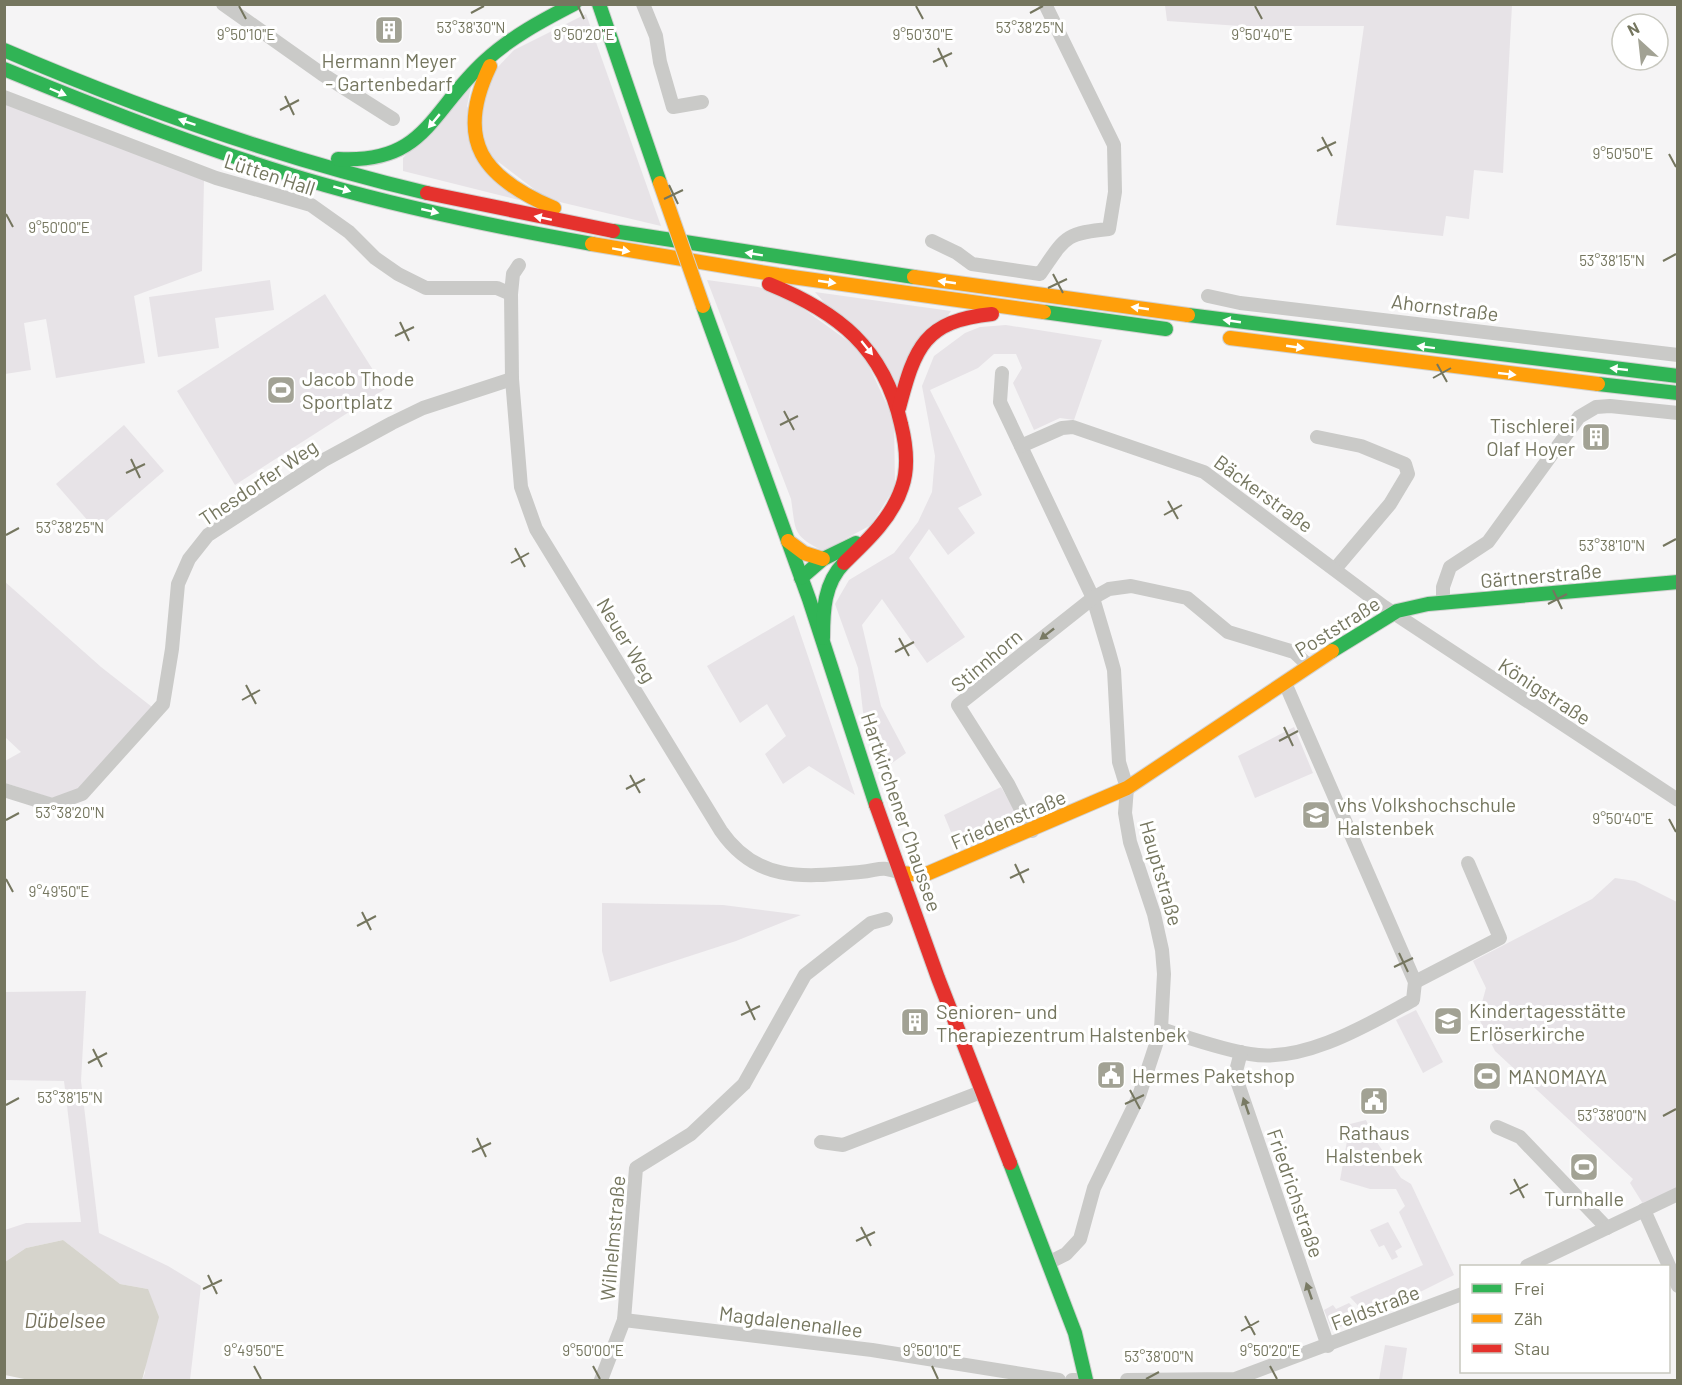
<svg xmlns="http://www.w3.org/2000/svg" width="1682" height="1385" viewBox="0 0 1682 1385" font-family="Barlow,sans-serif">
  <rect width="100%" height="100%" fill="#f5f4f5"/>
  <!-- green -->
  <g fill="#e7e3e7">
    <polygon points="1165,5 1512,5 1503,173 1474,170 1469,219 1446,216 1443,236 1336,225 1364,26 1240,26 1167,21"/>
    <polygon points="586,14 661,226 547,199 488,154 478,108 493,72 514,50"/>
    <polygon points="473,78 467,106 519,200 403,171 403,158"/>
    <polygon points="5,100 204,180 202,271 134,296 145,363 56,378 46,319 24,323 31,370 5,374"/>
    <polygon points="270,280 274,310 215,318 219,348 158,357 149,297"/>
    <path d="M707 280 758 287 784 295 862 351 894 420 895 487 871 525 823 551C792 535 796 532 791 499Z"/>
    <polygon points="815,292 951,311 898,386"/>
    <polygon points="325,294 385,389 235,485 177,391"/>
    <polygon points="1006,325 1102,340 1074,420 1060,418 1034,430 1013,383 1022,368 1016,354 994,354 978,368 930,390 982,495 958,508 975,533 948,555 929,529 909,558 965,637 927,663 882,599 862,625 881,706 906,753 881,771 863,712 858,668 835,604 849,580 894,553 918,522 932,492 935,456 922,386 934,356 965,333 980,327"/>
    <polygon points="124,425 164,471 96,530 56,484"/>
    <polygon points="4,581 101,667 152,707 81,789 52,798 5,783 5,761 21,752 5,737"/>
    <polygon points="794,615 855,795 809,766 783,784 765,754 786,736 767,704 740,723 707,666"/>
    <polygon points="1294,727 1313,773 1255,798 1238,756"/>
    <polygon points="1001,787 1023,825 968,849 960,830 951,832 944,815"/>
    <polygon points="1615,878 1635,881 1677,902 1677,1192 1645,1207 1630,1183 1633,1179 1495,1051 1478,1017 1486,988 1473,961 1592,899"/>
    <polygon points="602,903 723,905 801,915 736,941 610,982 602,951"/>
    <polygon points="86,991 81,1081 99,1233 168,1266 201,1286 190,1380 142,1380 145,1373 148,1289 120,1284 63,1240 26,1248 5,1262 5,1230 26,1223 81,1222 64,1081 5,1080 5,992"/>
    <polygon points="1416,1010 1443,1062 1423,1073 1396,1020"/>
    <polygon points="1366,1120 1376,1141 1401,1178 1411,1184 1454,1275 1412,1296 1400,1296 1369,1310 1366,1314 1350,1297 1423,1265 1399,1212 1405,1206 1396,1189 1370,1189 1340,1180 1350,1124"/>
    <polygon points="1388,1222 1402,1247 1395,1251 1398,1257 1392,1260 1384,1245 1379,1247 1370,1230"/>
    <polygon points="1349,1303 1364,1318 1332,1330 1324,1310 1333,1305 1336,1309"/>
    <polygon points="1385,1345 1407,1348 1402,1380 1379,1380"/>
  </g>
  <!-- water -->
  <polygon fill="#d6d4cc" points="63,1240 120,1284 148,1289 159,1317 142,1380 29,1380 5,1375 5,1262 26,1248"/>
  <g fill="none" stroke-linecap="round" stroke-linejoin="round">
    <!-- fast casing -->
    <g stroke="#d1d1d0" stroke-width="16">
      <g id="fast">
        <polyline points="599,4 660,183"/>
        <path d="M4 50C141 109 282 159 427 193"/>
        <path d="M4 69C109 112 216 154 325 185 413 210 502 228 592 244"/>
        <path d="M338 159C426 164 430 111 485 61 511 37 543 20 574 4"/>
        <polyline points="613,231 914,277"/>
        <polyline points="703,306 809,599 876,805"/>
        <polyline points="1044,312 1166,329"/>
        <polyline points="1188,315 1678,376"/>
        <polyline points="1598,384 1678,393"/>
        <polyline points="801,578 823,559 856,543"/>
        <path d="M823 638C823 611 824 583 844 563"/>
        <polyline points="1332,651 1397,611 1428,604 1678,582"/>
        <polyline points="1010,1163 1075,1333 1086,1380"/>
      </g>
    </g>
    <!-- slow casing -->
    <g stroke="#d1d1d0" stroke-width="16">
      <g id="slow">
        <path d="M490 66C454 141 483 178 554 208"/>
        <polyline points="592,244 778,275 1044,312"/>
        <polyline points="914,277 1188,315"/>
        <polyline points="1230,338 1598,384"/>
        <polyline points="788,541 804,553 823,559"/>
        <polyline points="901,873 924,875 1127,788 1332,651"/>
      </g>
    </g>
    <!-- jam casing -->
    <g stroke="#d1d1d0" stroke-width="16">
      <g id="jam">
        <polyline points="427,193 613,231"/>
        <path d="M769 284C838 312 884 348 901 424 906 444 909 467 902 487 892 518 867 541 844 563"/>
        <path d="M899 408C915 347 924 321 992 314"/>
        <polyline points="876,805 938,978 1010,1163"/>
      </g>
    </g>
    <!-- street -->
    <g stroke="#cacac8" stroke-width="14">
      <polyline points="223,4 322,74 393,119"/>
      <polyline points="643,4 656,36 660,62 673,107 702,102"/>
      <polyline points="4,97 216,178 311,205 349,232 375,258 398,274 426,288 497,288 511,294"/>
      <path d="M932 241 957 253 972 264 1040 274C1065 238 1064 233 1109 229L1115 192 1114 145 1045 4"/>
      <path d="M519 265 513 274 511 294 512 379 521 487 536 529 721 831C757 883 804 877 860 872 881 870 879 865 901 873"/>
      <polyline points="1208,296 1240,303 1678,355"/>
      <polyline points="1002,373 1000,402 1093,598 1109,652 1114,670 1119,762 1127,788 1125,813 1130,842 1154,914 1162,950 1164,974 1161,1029 1139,1096 1094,1188 1080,1239 1066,1254 1050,1262"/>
      <polyline points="1317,437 1361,446 1405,464 1408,474 1390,504 1335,569"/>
      <polyline points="1021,446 1062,428 1073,427 1204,472 1383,606 1678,800"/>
      <polyline points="1443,603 1443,587 1450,567 1488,542 1579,417 1596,407 1610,406 1678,413"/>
      <polyline points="4,790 52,805 82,794 163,704 172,649 178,584 189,559 208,535 324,460 392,423 423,408 512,379"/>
      <polyline points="1032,831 1008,784 958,705 1093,598 1109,589 1131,586 1187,598 1228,632 1294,652 1309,666"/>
      <polyline points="1415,982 1500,938 1468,863"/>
      <path d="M1161 1029C1190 1038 1220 1049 1250 1054 1303 1064 1369 1024 1413 1000L1415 982 1285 683"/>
      <polyline points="1241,1052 1235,1075 1328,1346"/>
      <polyline points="1497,1127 1520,1137 1607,1228"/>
      <polyline points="821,1142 843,1145 981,1092"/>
      <polyline points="1644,1210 1678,1286"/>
      <polyline points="1527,1266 1678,1194"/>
      <polyline points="624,1320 872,1350 1059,1380"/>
      <polyline points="601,1380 624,1320 636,1168 691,1134 744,1084 805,975 871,923 886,919"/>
      <polyline points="1072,1380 1083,1380"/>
      <polyline points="1127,1380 1235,1379 1462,1294"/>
    </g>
    <!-- fast -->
    <use href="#fast" stroke="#30b455" stroke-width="14"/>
    <!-- slow -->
    <use href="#slow" stroke="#ff9f0a" stroke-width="14"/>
    <!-- jam -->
    <use href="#jam" stroke="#e5322d" stroke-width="14"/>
    <!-- slow-bridge casing -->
    <g stroke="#d1d1d0" stroke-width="16" stroke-linecap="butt">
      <polyline id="slow-bridge" points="660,183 703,306"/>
    </g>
    <!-- slow-bridge -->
    <use href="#slow-bridge" stroke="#ff9f0a" stroke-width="14"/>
  </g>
  <!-- one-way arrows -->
  <defs><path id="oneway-solid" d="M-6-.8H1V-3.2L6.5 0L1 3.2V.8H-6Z" transform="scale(1.5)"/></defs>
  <g fill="#fff">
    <use href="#oneway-solid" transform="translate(58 92) rotate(23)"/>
    <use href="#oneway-solid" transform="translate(434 121) rotate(130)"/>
    <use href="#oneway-solid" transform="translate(187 122) rotate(-161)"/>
    <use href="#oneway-solid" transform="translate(342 189) rotate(16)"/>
    <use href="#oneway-solid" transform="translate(430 211) rotate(13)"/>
    <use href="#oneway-solid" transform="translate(543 218) rotate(-168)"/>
    <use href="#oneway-solid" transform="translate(621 250) rotate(10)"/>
    <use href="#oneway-solid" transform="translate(754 254) rotate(-171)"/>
    <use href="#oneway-solid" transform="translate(827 282) rotate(8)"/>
    <use href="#oneway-solid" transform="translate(947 282) rotate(-172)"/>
    <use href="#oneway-solid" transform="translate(1140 308) rotate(-172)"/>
    <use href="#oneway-solid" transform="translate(1232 321) rotate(-172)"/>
    <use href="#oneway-solid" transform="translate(1295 347) rotate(8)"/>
    <use href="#oneway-solid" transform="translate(1426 347) rotate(-173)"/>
    <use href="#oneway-solid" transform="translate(867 348) rotate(51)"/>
    <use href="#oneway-solid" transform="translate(1619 369) rotate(-174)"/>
    <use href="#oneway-solid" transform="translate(1507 374) rotate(6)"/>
  </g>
  <g fill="#797a64">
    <use href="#oneway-solid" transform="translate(1047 634) rotate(142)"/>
    <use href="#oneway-solid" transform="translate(1246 1106) rotate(-109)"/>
    <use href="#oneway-solid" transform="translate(1309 1291) rotate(-109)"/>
  </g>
  <!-- ticks -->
  <path fill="none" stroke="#75765f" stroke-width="2" d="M239 6 246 19M578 6 584 19M916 6 923 19M1255 6 1262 19M471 13 484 6M1030 13 1043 6M938 48 947 67M933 62 952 53M285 96 294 115M280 110 299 100M1322 137 1332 156M1317 151 1336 142M1669 154 1676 167M669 185 678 204M664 199 683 190M6 214 13 227M1663 261 1676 254M1053 274 1063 293M1048 288 1067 279M400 322 409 341M395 336 414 327M1437 364 1447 382M1433 378 1451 368M784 411 794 430M780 425 798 416M131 459 140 478M126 473 145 464M1168 501 1178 519M1164 515 1182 505M6 535 19 528M1663 546 1676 539M515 548 525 567M511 563 529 553M1553 590 1562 609M1548 604 1567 594M899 638 909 656M895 652 914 642M246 685 256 704M242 700 260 690M1284 727 1293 746M1279 741 1298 731M630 775 640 793M626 789 645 779M1669 819 1676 832M6 820 19 813M1015 864 1024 883M1010 878 1029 869M6 879 13 892M362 912 371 930M357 926 376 916M1399 953 1408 972M1394 967 1413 958M746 1001 755 1020M741 1015 760 1006M93 1049 102 1067M88 1063 107 1053M1130 1090 1140 1109M1125 1104 1144 1095M6 1105 19 1098M1663 1116 1676 1109M477 1138 486 1157M472 1152 491 1143M1514 1179 1524 1198M1510 1194 1528 1184M861 1227 871 1246M856 1241 875 1232M208 1275 217 1294M203 1289 222 1280M1245 1316 1255 1335M1241 1331 1259 1321M254 1366 261 1379M593 1366 600 1379M932 1366 938 1379M1270 1366 1277 1379M1146 1379 1159 1372"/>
  <!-- icons -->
  <defs>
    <g id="building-square" transform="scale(1.5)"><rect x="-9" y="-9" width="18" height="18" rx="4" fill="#a2a294" stroke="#fff"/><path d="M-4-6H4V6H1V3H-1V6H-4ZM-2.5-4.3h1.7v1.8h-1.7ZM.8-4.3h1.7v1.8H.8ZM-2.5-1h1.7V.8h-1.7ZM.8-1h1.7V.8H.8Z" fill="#fff"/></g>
    <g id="stadium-square" transform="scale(1.5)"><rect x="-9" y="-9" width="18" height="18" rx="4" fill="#a2a294" stroke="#fff"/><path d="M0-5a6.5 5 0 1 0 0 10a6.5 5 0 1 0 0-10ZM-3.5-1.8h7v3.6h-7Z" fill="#fff"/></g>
    <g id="university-square" transform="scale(1.5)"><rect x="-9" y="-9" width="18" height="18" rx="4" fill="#a2a294" stroke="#fff"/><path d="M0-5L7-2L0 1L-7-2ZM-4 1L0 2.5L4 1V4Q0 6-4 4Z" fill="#fff"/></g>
    <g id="school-square" transform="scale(1.5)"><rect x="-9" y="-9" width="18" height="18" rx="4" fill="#a2a294" stroke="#fff"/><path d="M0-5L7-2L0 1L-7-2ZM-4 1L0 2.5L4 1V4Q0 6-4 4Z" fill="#fff"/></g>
    <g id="civic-square" transform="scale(1.5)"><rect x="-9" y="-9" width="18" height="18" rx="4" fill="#a2a294" stroke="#fff"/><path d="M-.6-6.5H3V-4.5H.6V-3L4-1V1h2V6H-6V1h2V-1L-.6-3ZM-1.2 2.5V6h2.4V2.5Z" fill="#fff"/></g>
  </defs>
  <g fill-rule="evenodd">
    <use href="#building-square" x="389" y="30"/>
    <use href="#stadium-square" x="281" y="390"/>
    <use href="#building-square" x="1596" y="437"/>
    <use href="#university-square" x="1316" y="815"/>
    <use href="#school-square" x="1448" y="1021"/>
    <use href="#building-square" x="915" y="1022"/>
    <use href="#civic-square" x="1111" y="1075"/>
    <use href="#stadium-square" x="1487" y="1076"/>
    <use href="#civic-square" x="1374" y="1101"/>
    <use href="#stadium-square" x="1584" y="1167"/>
  </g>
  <g text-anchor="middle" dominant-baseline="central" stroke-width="6" stroke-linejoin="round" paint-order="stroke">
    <!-- poi labels -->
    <g font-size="20" fill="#75765f" stroke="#fff" text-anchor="start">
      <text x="389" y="60" text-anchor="middle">Hermann Meyer<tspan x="389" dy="23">- Gartenbedarf</tspan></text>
      <text x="302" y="378">Jacob Thode<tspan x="302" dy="23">Sportplatz</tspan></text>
      <text x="1575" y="425" text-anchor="end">Tischlerei<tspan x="1575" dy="23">Olaf Hoyer</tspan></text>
      <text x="1337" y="804">vhs Volkshochschule<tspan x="1337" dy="23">Halstenbek</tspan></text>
      <text x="1469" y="1010">Kindertagesstätte<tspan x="1469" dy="23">Erlöserkirche</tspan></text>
      <text x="936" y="1011">Senioren- und<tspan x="936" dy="23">Therapiezentrum Halstenbek</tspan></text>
      <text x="1132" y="1075">Hermes Paketshop</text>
      <text x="1508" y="1076">MANOMAYA</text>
      <text x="1374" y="1132" text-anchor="middle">Rathaus<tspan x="1374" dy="23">Halstenbek</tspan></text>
      <text x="1584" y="1198" text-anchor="middle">Turnhalle</text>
    </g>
    <!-- street labels -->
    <g font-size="20" fill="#75765f" stroke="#fff">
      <text transform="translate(270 174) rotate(18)">Lütten Hall</text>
      <text transform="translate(1445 307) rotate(7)">Ahornstraße</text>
      <text transform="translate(258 482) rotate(-34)">Thesdorfer Weg</text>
      <text transform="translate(1264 493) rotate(36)">Bäckerstraße</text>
      <text transform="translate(1541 575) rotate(-5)">Gärtnerstraße</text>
      <text transform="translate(1337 626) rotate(-32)">Poststraße</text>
      <text transform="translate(627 640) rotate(59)">Neuer Weg</text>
      <text transform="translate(986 660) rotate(-40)">Stinnhorn</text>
      <text transform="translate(1545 691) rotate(33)">Königstraße</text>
      <text transform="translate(902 812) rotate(71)">Hartkirchener Chaussee</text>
      <text transform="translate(1008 819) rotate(-23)">Friedenstraße</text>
      <text transform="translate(1162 873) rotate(74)">Hauptstraße</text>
      <text transform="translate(1296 1193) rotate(71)">Friedrichstraße</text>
      <text transform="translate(612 1238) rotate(-85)">Wilhelmstraße</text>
      <text transform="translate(1375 1307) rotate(-21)">Feldstraße</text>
      <text transform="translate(791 1321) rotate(7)">Magdalenenallee</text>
    </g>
    <!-- water labels -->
    <g font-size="21" font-style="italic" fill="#77735e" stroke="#fff">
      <text x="65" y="1319">Dübelsee</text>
    </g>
  </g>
  <g font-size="15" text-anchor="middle" fill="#75765f" stroke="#fff" stroke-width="6" stroke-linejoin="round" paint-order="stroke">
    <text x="1030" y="33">53°38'25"N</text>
    <text x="471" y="33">53°38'30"N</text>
    <text x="246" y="40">9°50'10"E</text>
    <text x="584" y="40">9°50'20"E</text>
    <text x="923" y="40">9°50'30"E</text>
    <text x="1262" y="40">9°50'40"E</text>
    <text x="1623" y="159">9°50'50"E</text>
    <text x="59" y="233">9°50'00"E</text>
    <text x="1612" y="266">53°38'15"N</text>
    <text x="70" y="533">53°38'25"N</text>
    <text x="1612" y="551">53°38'10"N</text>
    <text x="70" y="818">53°38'20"N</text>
    <text x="1623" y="824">9°50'40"E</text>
    <text x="59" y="897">9°49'50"E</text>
    <text x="70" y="1103">53°38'15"N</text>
    <text x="1612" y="1121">53°38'00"N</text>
    <text x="254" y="1356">9°49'50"E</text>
    <text x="593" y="1356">9°50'00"E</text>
    <text x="932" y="1356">9°50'10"E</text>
    <text x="1270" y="1356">9°50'20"E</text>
    <text x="1159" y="1362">53°38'00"N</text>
  </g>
  <!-- border -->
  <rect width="1682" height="1385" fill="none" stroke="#75765f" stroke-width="12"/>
  <!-- legend -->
  <rect x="1460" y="1265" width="210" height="108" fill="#ffffff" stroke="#c8c8bf" stroke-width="1.5"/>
  <rect x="1472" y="1284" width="30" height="9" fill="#30b455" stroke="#c8c8bf" stroke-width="1.5"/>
  <text x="1514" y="1295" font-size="18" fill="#75765f">Frei</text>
  <rect x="1472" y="1314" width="30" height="9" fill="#ff9f0a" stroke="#c8c8bf" stroke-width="1.5"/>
  <text x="1514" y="1325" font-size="18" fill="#75765f">Zäh</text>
  <rect x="1472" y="1344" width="30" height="9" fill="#e5322d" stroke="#c8c8bf" stroke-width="1.5"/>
  <text x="1514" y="1355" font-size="18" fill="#75765f">Stau</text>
  <!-- north arrow -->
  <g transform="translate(1640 42) rotate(333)"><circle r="28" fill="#ffffff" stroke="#c8c8bf" stroke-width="1.5"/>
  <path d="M0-4.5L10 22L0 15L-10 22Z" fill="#a2a294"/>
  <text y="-9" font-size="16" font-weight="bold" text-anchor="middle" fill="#75765f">N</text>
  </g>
</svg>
